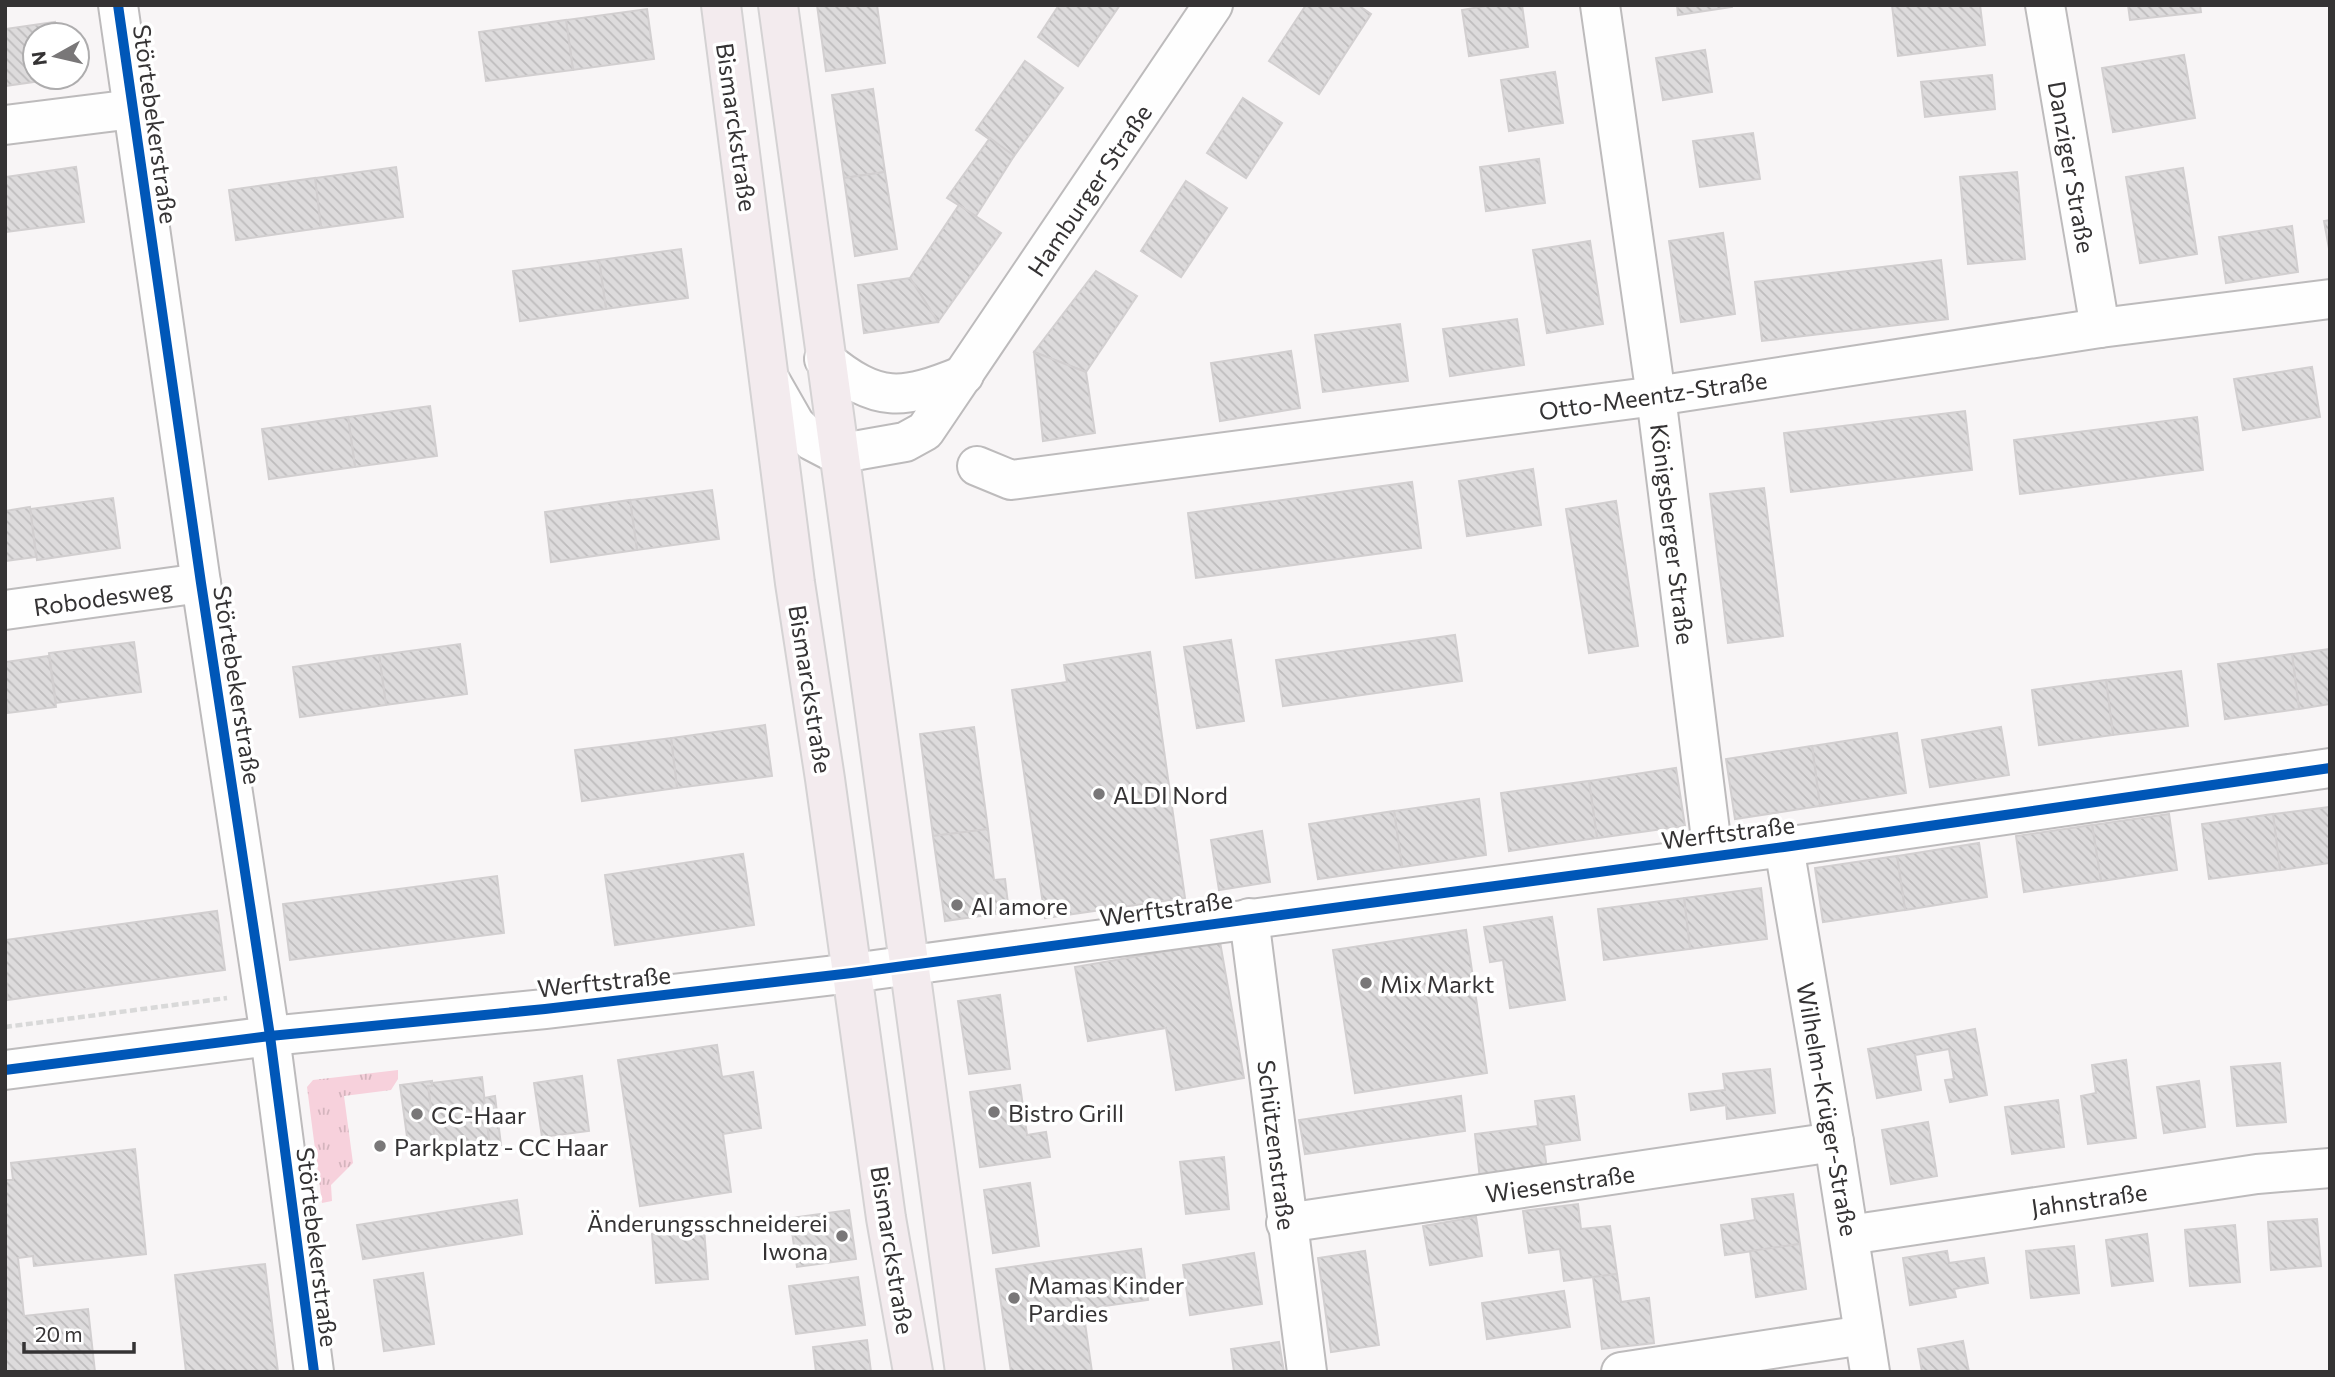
<svg xmlns="http://www.w3.org/2000/svg" width="2335" height="1377" viewBox="0 0 2335 1377" font-family="Commissioner,sans-serif">
  <defs>
    <pattern id="park-tufts" width="24" height="20" patternUnits="userSpaceOnUse" patternTransform="scale(1.75)"><rect width="24" height="20" fill="#f7d1dc"/><path d="M3 7l-1-3M5 7V3M7 7l1-3M15 17l-1-3M17 17v-4M19 17l1-3" fill="none" stroke="#d4b4bd"/></pattern>
    <pattern id="building-back-hatch" width="6" height="6" patternUnits="userSpaceOnUse" patternTransform="scale(1.75)"><rect width="6" height="6" fill="#dddbdc"/><path d="M-1 5l2 2M0 0l6 6M5-1l2 2" fill="none" stroke="#bebcbd"/></pattern>
  </defs>
  <rect width="100%" height="100%" fill="#f8f5f6"/>
  <!-- park -->
  <polygon fill="url(#park-tufts)" points="398,1070 398,1079 391,1090 344,1096 353,1163 331,1185 332,1201 322,1203 307,1087 313,1080"/>
  <!-- building -->
  <g fill="url(#building-back-hatch)" stroke="#d2cfd0" stroke-width="2">
    <polygon points="817,5 877,5 885,63 826,71"/>
    <polygon points="1059,5 1120,5 1078,66 1038,37"/>
    <polygon points="1306,5 1358,5 1371,14 1319,94 1269,61"/>
    <polygon points="1491,5 1522,5 1528,47 1469,56 1462,10"/>
    <polygon points="1677,5 1732,5 1732,7 1678,15"/>
    <polygon points="1892,5 1980,5 1985,45 1898,56"/>
    <polygon points="2128,5 2200,5 2201,12 2130,20"/>
    <polygon points="647,9 654,59 573,70 566,20"/>
    <polygon points="566,20 573,70 486,81 479,32"/>
    <polygon points="55,22 56,35 35,35 35,77 62,78 5,86 5,29"/>
    <polygon points="1705,50 1712,92 1663,100 1656,58"/>
    <polygon points="2184,55 2195,118 2113,132 2102,68"/>
    <polygon points="1025,61 1063,88 1014,156 976,130"/>
    <polygon points="1555,72 1563,123 1509,131 1501,80"/>
    <polygon points="1992,75 1995,109 1925,117 1921,82"/>
    <polygon points="873,89 885,172 844,178 832,95"/>
    <polygon points="1243,98 1282,123 1246,178 1207,153"/>
    <polygon points="1753,133 1760,179 1700,187 1693,141"/>
    <polygon points="990,138 1014,156 976,216 947,198"/>
    <polygon points="1539,159 1545,203 1486,211 1480,167"/>
    <polygon points="76,167 84,222 5,232 5,177"/>
    <polygon points="396,167 403,217 321,228 315,178"/>
    <polygon points="2183,168 2197,254 2140,263 2126,177"/>
    <polygon points="885,172 897,249 855,256 844,178"/>
    <polygon points="2017,172 2025,259 1968,264 1960,177"/>
    <polygon points="315,178 321,228 236,240 229,190"/>
    <polygon points="1186,181 1227,208 1181,277 1141,251"/>
    <polygon points="959,205 1001,233 938,322 910,278"/>
    <polygon points="2330,220 2330,254 2324,221"/>
    <polygon points="2292,226 2298,272 2226,283 2219,237"/>
    <polygon points="1723,233 1735,314 1681,322 1669,241"/>
    <polygon points="1590,241 1603,324 1547,333 1533,250"/>
    <polygon points="681,249 688,298 606,309 599,260"/>
    <polygon points="599,260 606,309 520,321 513,271"/>
    <polygon points="1941,260 1948,319 1762,341 1755,282"/>
    <polygon points="1096,271 1137,296 1086,372 1034,352"/>
    <polygon points="910,278 938,322 864,333 858,285"/>
    <polygon points="1517,319 1524,365 1450,376 1443,329"/>
    <polygon points="1400,324 1408,381 1323,392 1315,335"/>
    <polygon points="1291,351 1300,408 1220,421 1211,363"/>
    <polygon points="1034,352 1086,372 1095,433 1043,441"/>
    <polygon points="2312,367 2320,417 2243,430 2234,379"/>
    <polygon points="430,406 437,456 355,467 348,417"/>
    <polygon points="1965,411 1972,470 1791,492 1784,433"/>
    <polygon points="348,417 355,467 269,479 262,429"/>
    <polygon points="2197,417 2203,470 2020,494 2014,440"/>
    <polygon points="1533,469 1541,525 1467,536 1459,481"/>
    <polygon points="1412,482 1421,548 1196,578 1188,513"/>
    <polygon points="1764,488 1783,636 1728,643 1710,494"/>
    <polygon points="712,490 719,539 637,550 630,500"/>
    <polygon points="113,498 120,548 37,560 30,509"/>
    <polygon points="630,500 637,550 551,562 545,512"/>
    <polygon points="1616,501 1638,646 1589,653 1566,509"/>
    <polygon points="30,507 36,557 5,561 5,511"/>
    <polygon points="1455,635 1462,681 1283,706 1276,660"/>
    <polygon points="1231,640 1244,721 1197,728 1184,647"/>
    <polygon points="134,642 141,692 56,703 49,653"/>
    <polygon points="460,644 467,694 386,705 379,655"/>
    <polygon points="2330,649 2330,704 2299,709 2292,654"/>
    <polygon points="1150,652 1185,898 1045,918 1012,690 1067,682 1064,665"/>
    <polygon points="2292,654 2299,709 2225,719 2218,664"/>
    <polygon points="379,655 386,705 300,717 293,667"/>
    <polygon points="49,656 56,707 8,713 5,693 5,662"/>
    <polygon points="2181,671 2188,726 2113,735 2106,680"/>
    <polygon points="2106,680 2113,735 2039,745 2032,690"/>
    <polygon points="765,725 772,776 677,788 671,738"/>
    <polygon points="974,727 988,829 933,836 920,734"/>
    <polygon points="2001,727 2009,775 1930,787 1922,740"/>
    <polygon points="1897,733 1906,793 1820,806 1812,746"/>
    <polygon points="671,738 677,788 582,801 575,750"/>
    <polygon points="1812,746 1820,806 1735,819 1726,759"/>
    <polygon points="1676,768 1685,826 1597,838 1589,781"/>
    <polygon points="1589,781 1597,838 1509,851 1501,793"/>
    <polygon points="1479,799 1486,855 1402,867 1394,811"/>
    <polygon points="2330,807 2330,863 2280,870 2273,814"/>
    <polygon points="1394,811 1402,867 1318,879 1309,824"/>
    <polygon points="2169,814 2177,870 2101,881 2092,825"/>
    <polygon points="2273,814 2280,870 2209,879 2202,824"/>
    <polygon points="2092,825 2101,881 2024,892 2016,836"/>
    <polygon points="988,829 994,880 1005,879 1009,912 945,921 933,836"/>
    <polygon points="1262,831 1270,882 1219,890 1211,840"/>
    <polygon points="1979,843 1987,897 1905,910 1897,856"/>
    <polygon points="743,854 754,925 615,945 605,875"/>
    <polygon points="1897,856 1905,910 1823,922 1815,868"/>
    <polygon points="497,876 504,933 290,960 283,904"/>
    <polygon points="1761,888 1767,939 1690,949 1684,898"/>
    <polygon points="1684,898 1690,949 1604,960 1598,909"/>
    <polygon points="217,911 225,970 7,1000 5,940"/>
    <polygon points="1552,917 1565,1000 1510,1008 1503,960 1490,962 1484,927"/>
    <polygon points="1466,930 1487,1073 1355,1093 1333,950"/>
    <polygon points="1220,942 1244,1078 1176,1090 1166,1028 1088,1041 1075,967"/>
    <polygon points="1000,995 1010,1069 969,1074 958,1001"/>
    <polygon points="1975,1029 1987,1095 1950,1102 1945,1080 1954,1079 1949,1049 1915,1055 1921,1090 1877,1098 1868,1049"/>
    <polygon points="717,1045 722,1077 753,1072 761,1128 723,1134 731,1192 640,1206 618,1060"/>
    <polygon points="2126,1060 2136,1138 2088,1144 2081,1096 2096,1093 2092,1065"/>
    <polygon points="2280,1063 2286,1122 2237,1126 2231,1067"/>
    <polygon points="1770,1069 1775,1113 1727,1119 1726,1105 1691,1110 1689,1094 1725,1090 1723,1074"/>
    <polygon points="582,1076 589,1131 542,1137 534,1083"/>
    <polygon points="482,1077 490,1148 437,1155 428,1086 432,1086 431,1083"/>
    <polygon points="432,1081 432,1086 428,1086 435,1141 408,1144 400,1085"/>
    <polygon points="2199,1081 2205,1127 2164,1133 2157,1087"/>
    <polygon points="1020,1085 1027,1135 1046,1132 1050,1157 980,1167 970,1092"/>
    <polygon points="495,1096 501,1145 490,1146 484,1098"/>
    <polygon points="1461,1096 1465,1131 1305,1154 1299,1120"/>
    <polygon points="1574,1096 1580,1140 1544,1145 1547,1170 1480,1179 1475,1134 1538,1126 1535,1101"/>
    <polygon points="2058,1100 2064,1147 2012,1154 2005,1107"/>
    <polygon points="1928,1122 1937,1176 1891,1184 1882,1130"/>
    <polygon points="135,1149 146,1254 34,1266 33,1256 18,1258 24,1316 88,1309 95,1372 5,1372 5,1180 13,1180 11,1163"/>
    <polygon points="1224,1157 1229,1209 1186,1214 1180,1162"/>
    <polygon points="1030,1183 1039,1246 993,1253 984,1190"/>
    <polygon points="1793,1194 1800,1244 1725,1255 1721,1225 1755,1220 1752,1199"/>
    <polygon points="517,1200 522,1234 363,1259 357,1225"/>
    <polygon points="1578,1204 1581,1229 1610,1226 1617,1274 1564,1281 1560,1249 1529,1253 1523,1211"/>
    <polygon points="849,1210 856,1259 797,1267 790,1218"/>
    <polygon points="1476,1217 1482,1256 1430,1265 1423,1226"/>
    <polygon points="2317,1219 2321,1266 2271,1270 2268,1222"/>
    <polygon points="2235,1225 2240,1282 2190,1286 2185,1230"/>
    <polygon points="704,1229 708,1279 656,1283 652,1234"/>
    <polygon points="2147,1234 2153,1281 2112,1286 2106,1240"/>
    <polygon points="1800,1244 1806,1289 1756,1297 1750,1251"/>
    <polygon points="2074,1246 2079,1293 2031,1298 2026,1251"/>
    <polygon points="1141,1249 1148,1300 1083,1309 1092,1372 1011,1372 996,1269"/>
    <polygon points="1365,1251 1379,1345 1331,1352 1318,1258"/>
    <polygon points="1947,1251 1949,1263 1984,1258 1988,1283 1954,1289 1956,1297 1910,1305 1903,1258"/>
    <polygon points="1254,1253 1262,1304 1190,1315 1183,1265"/>
    <polygon points="265,1264 278,1372 186,1372 175,1275"/>
    <polygon points="423,1273 434,1344 384,1351 374,1280"/>
    <polygon points="1617,1274 1621,1302 1649,1298 1654,1343 1602,1349 1593,1277"/>
    <polygon points="858,1277 865,1325 796,1334 789,1286"/>
    <polygon points="1564,1291 1570,1327 1487,1339 1482,1303"/>
    <polygon points="867,1340 871,1372 816,1372 813,1347"/>
    <polygon points="1963,1341 1969,1372 1922,1372 1918,1349"/>
    <polygon points="1279,1342 1284,1372 1234,1372 1231,1349"/>
  </g>
  <g fill="none" stroke-linecap="round" stroke-linejoin="round">
    <!-- minor casing -->
    <g stroke="#bdbbbc" stroke-width="42">
      <g id="minor">
        <polyline points="118,5 201,583 270,1036 314,1372"/>
        <polyline points="1600,5 1656,396 1713,855"/>
        <polyline points="2045,5 2100,328"/>
        <polyline points="5,125 133,109"/>
        <path d="M824 359C878 404 902 400 964 375"/>
        <polyline points="771,382 795,424 812,441 837,454 905,442 925,431 1213,5"/>
        <polyline points="977,466 1011,480 1656,396 2100,328 2330,299"/>
        <polyline points="5,610 201,583"/>
        <polyline points="1784,847 1834,1142 1870,1372"/>
        <polyline points="1249,918 1307,1372"/>
        <polyline points="5,1070 270,1036 545,1009 852,973 1784,847 2330,768"/>
        <polyline points="1286,1223 1834,1142"/>
        <polyline points="1849,1235 2257,1174 2330,1168"/>
        <polyline points="1621,1372 1864,1335"/>
      </g>
    </g>
    <!-- major casing -->
    <g stroke="#d4d2d3" stroke-width="42">
      <g id="major">
        <polyline points="721,5 795,583 825,779 886,1218 913,1372"/>
        <path d="M778 5C837 461 906 916 965 1372"/>
      </g>
    </g>
    <!-- path -->
    <polyline stroke="#d9d9d9" stroke-width="4.5" stroke-dasharray="7 3.5" stroke-linecap="butt" points="5,1027 227,998"/>
    <!-- minor -->
    <use href="#minor" stroke="#fefefe" stroke-width="38"/>
    <!-- major -->
    <use href="#major" stroke="#f3ebee" stroke-width="38"/>
    <!-- cycleway casing -->
    <g stroke="#fff" stroke-width="15">
      <g id="cycleway">
        <polyline points="118,5 201,583 270,1036 314,1372"/>
        <polyline points="5,1070 270,1036 545,1009 852,973 1784,847 2330,768"/>
      </g>
    </g>
    <!-- cycleway -->
    <use href="#cycleway" stroke="#0057b8" stroke-width="10"/>
  </g>
  <!-- markers -->
  <g fill="#797778" stroke="#fff" stroke-width="2.5">
    <circle cx="1099" cy="794" r="7"/>
    <circle cx="957" cy="905" r="7"/>
    <circle cx="1366" cy="983" r="7"/>
    <circle cx="994" cy="1112" r="7"/>
    <circle cx="417" cy="1114" r="7"/>
    <circle cx="380" cy="1146" r="7"/>
    <circle cx="842" cy="1236" r="7"/>
    <circle cx="1014" cy="1298" r="7"/>
  </g>
  <g text-anchor="middle" dominant-baseline="central" stroke-width="7" stroke-linejoin="round" paint-order="stroke">
    <!-- street labels -->
    <g font-size="24" fill="#353334" stroke="#fff">
      <text transform="translate(156 124) rotate(82)">Störtebekerstraße</text>
      <text transform="translate(737 127) rotate(82)">Bismarckstraße</text>
      <text transform="translate(2072 167) rotate(80)">Danziger Straße</text>
      <text transform="translate(1089 190) rotate(-56)">Hamburger Straße</text>
      <text transform="translate(1653 395) rotate(-8)">Otto-Meentz-Straße</text>
      <text transform="translate(1673 534) rotate(83)">Königsberger Straße</text>
      <text transform="translate(103 597) rotate(-8)">Robodesweg</text>
      <text transform="translate(238 685) rotate(81)">Störtebekerstraße</text>
      <text transform="translate(811 689) rotate(81)">Bismarckstraße</text>
      <text transform="translate(1728 832) rotate(-7)">Werftstraße</text>
      <text transform="translate(1166 908) rotate(-8)">Werftstraße</text>
      <text transform="translate(604 981) rotate(-6)">Werftstraße</text>
      <text transform="translate(1828 1109) rotate(80)">Wilhelm-Krüger-Straße</text>
      <text transform="translate(1277 1145) rotate(83)">Schützenstraße</text>
      <text transform="translate(1560 1183) rotate(-8)">Wiesenstraße</text>
      <text transform="translate(2089 1199) rotate(-8)">Jahnstraße</text>
      <text transform="translate(318 1247) rotate(83)">Störtebekerstraße</text>
      <text transform="translate(893 1250) rotate(81)">Bismarckstraße</text>
    </g>
    <!-- poi labels -->
    <g font-size="24" fill="#353334" stroke="#fff" text-anchor="start">
      <text x="1113" y="794">ALDI Nord</text>
      <text x="971" y="905">Al amore</text>
      <text x="1380" y="983">Mix Markt</text>
      <text x="1008" y="1112">Bistro Grill</text>
      <text x="431" y="1114">CC-Haar</text>
      <text x="394" y="1146">Parkplatz - CC Haar</text>
      <text x="828" y="1222" text-anchor="end">Änderungsschneiderei<tspan x="828" dy="28">Iwona</tspan></text>
      <text x="1028" y="1284">Mamas Kinder<tspan x="1028" dy="28">Pardies</tspan></text>
    </g>
  </g>
  <!-- border -->
  <rect width="2335" height="1377" fill="none" stroke="#353334" stroke-width="14"/>
  <!-- north arrow -->
  <g transform="translate(56 56) rotate(262)"><circle r="33" fill="#ffffff" stroke="#aeadae" stroke-width="2"/>
  <path d="M0-5L12 26L0 18L-12 26Z" fill="#797778"/>
  <text y="-10" font-size="19" font-weight="bold" text-anchor="middle" fill="#353334">N</text>
  </g>
  <!-- scale -->
  <path d="M24 1342v10h110v-10" fill="none" stroke="#353334" stroke-width="3.5"/>
  <text x="35" y="1342" font-size="21" fill="#353334" stroke="#ffffff" stroke-width="5" paint-order="stroke">20 m</text>
</svg>
